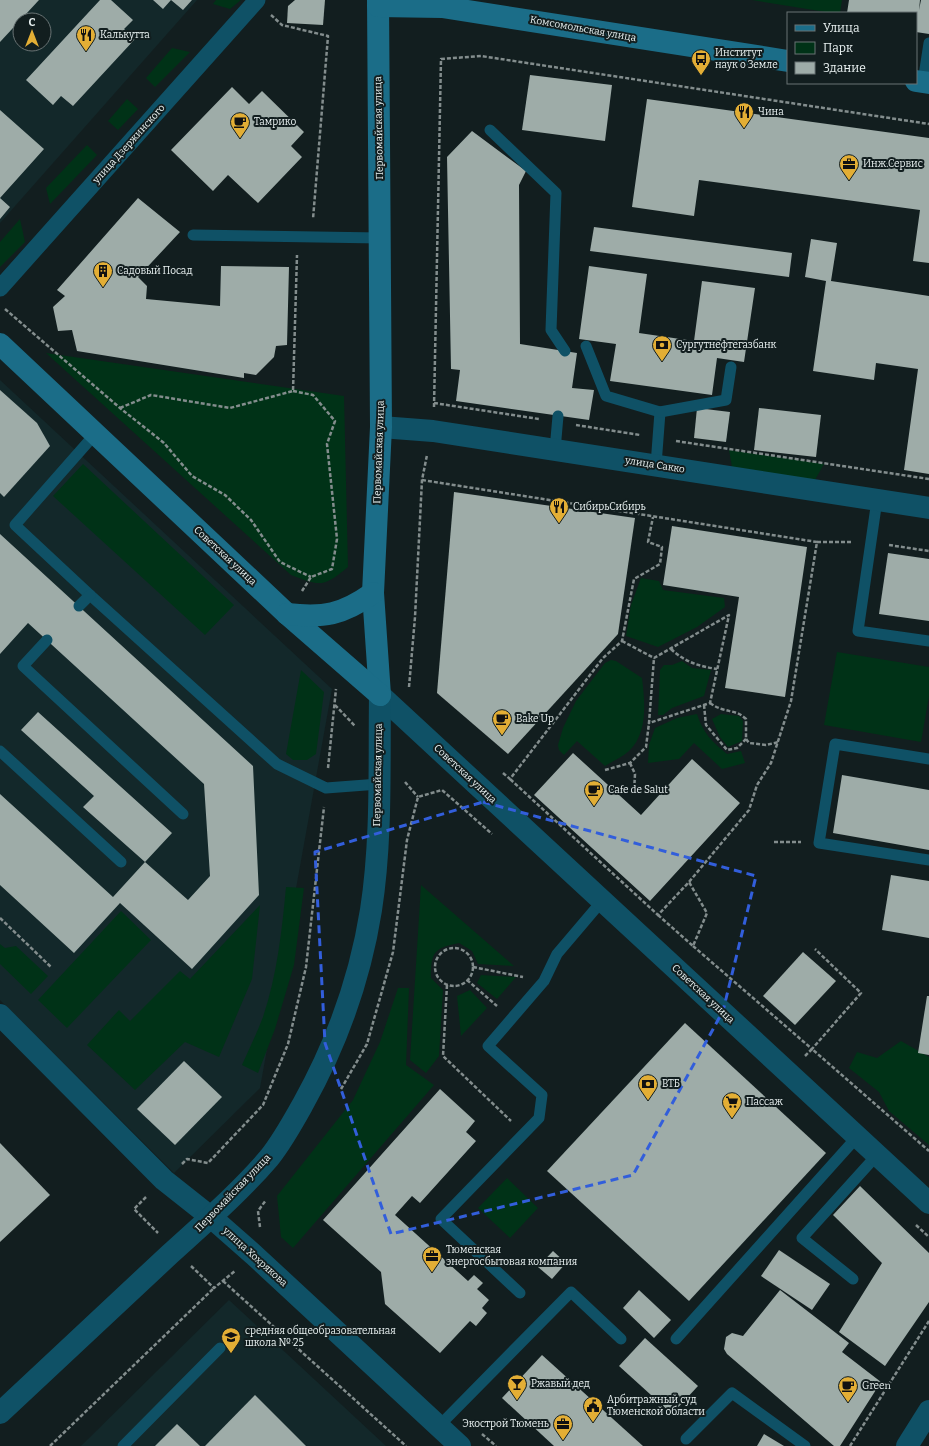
<svg xmlns="http://www.w3.org/2000/svg" width="929" height="1446" viewBox="0 0 929 1446" font-family="Bitter,serif">
  <rect width="100%" height="100%" fill="#121e1f"/>
  <!-- built -->
  <g fill="#13282a" fill-rule="evenodd">
    <path d="M0 0H197L0 223ZM20 20H44V44H20Z"/>
    <polygon points="0,380 332,689 260,1088 174,1173 0,1000"/>
    <polygon points="229,1300 386,1446 81,1446"/>
  </g>
  <!-- green -->
  <g fill="#003217">
    <polygon points="216,0 241,0 230,9 213,4"/>
    <polygon points="752,0 842,0 840,13 832,13"/>
    <polygon points="172,48 190,52 155,87 146,78"/>
    <polygon points="127,99 138,109 118,130 108,121"/>
    <polygon points="87,145 97,155 50,204 46,188"/>
    <polygon points="20,219 25,242 0,267 0,242"/>
    <path d="M46 353 344 396 348 567C323 588 320 586 291 575Z"/>
    <polygon points="729,450 824,464 815,480 732,467"/>
    <polygon points="83,464 234,605 205,635 53,496"/>
    <polygon points="641,578 659,581 663,590 724,598 725,607 697,627 658,647 626,636 631,605"/>
    <polygon points="837,652 929,667 929,696 921,742 824,725"/>
    <path d="M611 660 616 661 642 678C645 702 648 733 629 751 622 757 613 761 605 766L577 741 564 755 559 750 558 745 563 728 576 701 605 663Z"/>
    <polygon points="682,661 692,668 711,670 704,696 672,708 663,715 658,715 660,670 664,665 672,665"/>
    <polygon points="301,670 324,692 316,754 307,760 293,760 286,754"/>
    <path d="M697 714C703 733 712 742 727 754L741 751 745 763 722 769 694 743 679 759 648 763 649 745 655 728 677 718Z"/>
    <polygon points="721,714 739,716 743,721 742,741 728,747 720,737 712,719"/>
    <path d="M421 885 514 966 478 964 472 951 459 943C433 948 431 953 431 978L443 990 439 1056 426 1073 410 1060Z"/>
    <path d="M286 887 304 888 294 965 275 1029 258 1073 242 1065C249 1049 257 1033 263 1017 277 975 282 930 286 887Z"/>
    <polygon points="260,905 252,979 219,1057 185,1042 135,1090 87,1045 119,1010 130,1021 180,971 190,979"/>
    <polygon points="121,911 151,940 67,1028 38,1000"/>
    <polygon points="0,944 5,948 16,946 48,976 31,994 0,964"/>
    <polygon points="481,975 516,977 497,999 477,983"/>
    <polygon points="398,988 409,988 406,1065 434,1085 293,1248 281,1237 277,1196 353,1100 380,1042"/>
    <polygon points="470,990 487,1008 461,1036 457,996"/>
    <polygon points="901,1041 929,1057 929,1145 889,1111 879,1092 849,1068 857,1052 877,1058"/>
    <polygon points="507,1178 538,1208 510,1238 478,1208"/>
  </g>
  <!-- building -->
  <g fill="#9eaca8">
    <polygon points="0,0 39,0 0,42"/>
    <polygon points="100,0 111,0 133,20 124,29 135,39 73,106 61,96 53,105 26,80"/>
    <polygon points="153,0 192,0 183,10 171,0 163,9"/>
    <polygon points="295,0 325,0 323,25 287,23 288,6"/>
    <polygon points="849,0 920,0 919,10 921,0 929,0 929,34 916,32 916,13 847,13"/>
    <polygon points="530,75 612,85 605,141 522,130"/>
    <polygon points="232,87 249,104 262,91 304,132 291,146 302,157 258,203 228,175 213,191 171,150"/>
    <polygon points="647,99 929,138 929,263 913,261 920,210 699,180 694,216 632,207"/>
    <polygon points="0,110 44,149 0,198 10,207 0,219"/>
    <polygon points="472,131 526,171 519,185 520,344 577,353 572,388 594,390 589,420 456,401 460,370 451,369 447,157"/>
    <polygon points="138,198 180,232 138,277 147,286 146,299 220,306 221,266 289,267 287,345 276,346 274,357 256,375 244,373 244,378 77,351 72,330 58,331 53,307 65,296 57,290"/>
    <polygon points="594,227 792,253 789,277 590,251"/>
    <polygon points="811,239 837,243 831,281 929,296 929,474 904,470 918,369 876,363 874,380 813,371 826,281 805,277"/>
    <polygon points="589,266 647,274 639,333 694,341 702,281 755,288 744,362 717,358 712,395 610,381 616,344 579,339"/>
    <polygon points="0,390 37,423 50,446 4,497 0,493"/>
    <polygon points="697,408 730,412 726,442 694,438"/>
    <polygon points="759,408 821,415 816,457 754,450"/>
    <polygon points="454,492 635,518 618,634 508,754 437,693"/>
    <polygon points="672,526 807,547 785,697 725,688 739,597 663,585"/>
    <polygon points="0,534 253,766 259,895 192,969 120,903 74,953 0,885 0,794 113,897 145,862 83,807 94,796 21,730 38,712 172,833 145,862 188,900 210,876 204,784 28,623 0,654"/>
    <polygon points="888,553 929,559 929,621 879,614"/>
    <polygon points="573,753 641,815 692,759 740,803 650,901 534,795"/>
    <polygon points="842,775 929,790 929,850 833,833"/>
    <polygon points="891,875 929,881 929,938 882,930"/>
    <polygon points="803,952 836,981 795,1025 763,996"/>
    <polygon points="927,996 929,996 929,1055 918,1053"/>
    <polygon points="685,1023 826,1153 689,1301 547,1171"/>
    <polygon points="184,1061 222,1097 175,1145 137,1109"/>
    <polygon points="440,1089 475,1121 466,1132 476,1141 420,1203 412,1196 395,1215 468,1281 474,1275 483,1283 477,1289 489,1300 482,1308 487,1313 476,1326 470,1321 440,1353 385,1304 381,1272 323,1220"/>
    <polygon points="0,1143 50,1195 0,1242"/>
    <polygon points="860,1186 929,1253 929,1302 885,1366 839,1332 882,1263 833,1215"/>
    <polygon points="779,1250 830,1284 812,1310 761,1276"/>
    <polygon points="553,1251 566,1263 552,1279 538,1267"/>
    <polygon points="639,1290 671,1320 654,1338 623,1308"/>
    <polygon points="780,1290 849,1343 842,1352 881,1382 840,1446 834,1446 727,1354 724,1349 726,1337 732,1333 743,1336"/>
    <polygon points="645,1338 698,1386 672,1414 619,1366"/>
    <polygon points="542,1355 643,1446 554,1446 502,1398"/>
    <polygon points="255,1395 306,1446 205,1446"/>
    <polygon points="177,1424 200,1446 155,1446"/>
    <polygon points="764,1434 784,1446 757,1446"/>
  </g>
  <g fill="none" stroke-linecap="round" stroke-linejoin="round">
    <!-- path -->
    <g stroke="#838d8d" stroke-width="2.5" stroke-dasharray="4 2" stroke-linecap="butt">
      <polyline points="271,15 282,25 328,36 313,219"/>
      <polyline points="5,309 120,408 164,443 192,476 225,495 251,520 280,562 311,577"/>
      <polyline points="293,391 313,395 335,421 327,444 337,539 332,569 311,577 302,591"/>
      <polyline points="434,403 539,419"/>
      <polyline points="434,407 441,59 481,56 929,124"/>
      <polyline points="120,408 151,395 230,408 293,391 297,255"/>
      <polyline points="576,425 640,435"/>
      <polyline points="676,441 929,479"/>
      <polyline points="422,480 817,542 791,701 771,763 757,785 749,810 689,882 658,915 510,779"/>
      <polyline points="817,542 852,542"/>
      <polyline points="889,545 929,551"/>
      <polyline points="622,641 654,658 729,615 710,703 649,723 654,658"/>
      <path d="M671 649C685 662 698 666 717 669"/>
      <polyline points="409,687 415,617 422,480 427,455"/>
      <path d="M710 703C725 714 735 708 746 719V739L749 743 766 745 779 742"/>
      <polyline points="335,705 355,726"/>
      <polyline points="704,705 706,725 727,750 737,748 746,739"/>
      <polyline points="630,763 635,774 634,792"/>
      <polyline points="328,768 336,689"/>
      <polyline points="605,770 630,763 646,747 649,723"/>
      <polyline points="503,773 510,779 603,658 622,641 634,579 660,564 662,547 648,542 653,517"/>
      <polyline points="405,782 418,797"/>
      <polyline points="774,842 801,842"/>
      <polyline points="658,915 693,946 707,913 689,882"/>
      <polyline points="0,918 51,967"/>
      <polyline points="693,946 812,1049 861,993 815,949"/>
      <circle cx="454" cy="967" r="19"/>
      <polyline points="473,967 523,977"/>
      <polyline points="467,980 497,1006"/>
      <polyline points="447,985 443,1056 511,1121"/>
      <polyline points="805,1056 812,1049 929,1151"/>
      <polyline points="341,1089 367,1044 393,952 407,840 418,797 442,790 492,834"/>
      <polyline points="182,1164 187,1159 208,1163 263,1105 288,1044 306,967 324,807"/>
      <polyline points="146,1197 134,1209 158,1233"/>
      <polyline points="916,1225 929,1237"/>
      <polyline points="260,1227 258,1211 266,1200"/>
      <polyline points="191,1266 214,1288 235,1271"/>
      <polyline points="223,1281 406,1446"/>
      <polyline points="482,1434 496,1446"/>
      <polyline points="50,1446 214,1288"/>
      <polyline points="850,1446 929,1321"/>
    </g>
    <!-- service -->
    <g stroke="#0f5166" stroke-width="11">
      <polyline points="923,82 929,43"/>
      <polyline points="490,130 556,193 551,330 565,351"/>
      <polyline points="193,235 380,238"/>
      <polyline points="586,346 606,396 660,412 656,465"/>
      <polyline points="660,412 726,400 731,367"/>
      <polyline points="96,433 15,525 90,595 277,764 326,788 379,784"/>
      <polyline points="555,450 558,416"/>
      <polyline points="877,500 858,631 929,641"/>
      <polyline points="79,606 90,595"/>
      <polyline points="47,640 23,666 183,814"/>
      <polyline points="0,751 121,862"/>
      <polyline points="929,759 835,744 819,843 929,860"/>
      <polyline points="853,1279 802,1238 877,1155"/>
      <polyline points="520,1293 441,1219 539,1118 542,1095 488,1046 544,981 557,954 602,901"/>
      <polyline points="676,1339 857,1137"/>
      <polyline points="439,1426 571,1292 621,1339"/>
      <polyline points="686,1439 732,1393 805,1446"/>
      <polyline points="123,1446 220,1348"/>
    </g>
    <!-- pedestrian -->
    <polyline stroke="#0f5166" stroke-width="17" points="0,288 257,0"/>
    <!-- minor -->
    <g stroke="#0f5166" stroke-width="22">
      <polyline points="381,427 433,431 929,508"/>
      <polyline points="0,1015 164,1180 212,1218 254,1255 460,1446"/>
      <polyline points="907,1446 929,1411"/>
    </g>
    <!-- tertiary -->
    <g stroke="#0f5166" stroke-width="22">
      <polyline points="380,695 929,1203"/>
      <path d="M0 1413C57 1360 113 1307 170 1254 204 1223 239 1193 269 1158 282 1142 293 1122 303 1104 337 1043 360 979 371 910 382 839 379 766 380 695"/>
    </g>
    <!-- secondary -->
    <g stroke="#1b6d88" stroke-width="22">
      <polyline points="378,0 381,427 373,593 380,695"/>
      <polyline points="378,6 442,7 788,61"/>
      <polyline points="916,81 929,83"/>
      <polyline points="0,344 287,614 380,695"/>
      <path d="M287 614C324 618 342 615 373 593"/>
    </g>
  </g>
  <!-- marked area -->
  <path fill="none" stroke="#325edb" stroke-width="3" stroke-dasharray="8 5" stroke-linejoin="round" d="M483 802 756 876 723 1011 633 1175 391 1234 325 1043 315 852Z"/>
  <!-- icons -->
  <defs>
    <g id="restaurant-pin" transform="scale(1)"><path d="M0 17L-7.5 6A9.5 9.5 0 1 1 7.5 6Z" fill="#e3ae35" stroke="#121e1f"/><path d="M-5-6h1v4h1v-4h1v4h1v-4h1v5L-1.5 .5V6h-2V.5L-5-1ZM5-6V6H3V1.5H1.5Q1.5-4 5-6Z" fill="#111"/></g>
    <g id="bus-pin" transform="scale(1)"><path d="M0 17L-7.5 6A9.5 9.5 0 1 1 7.5 6Z" fill="#e3ae35" stroke="#121e1f"/><path d="M-5-6H5V4H4V6H2V4H-2V6H-4V4H-5ZM-3.5-4V0h7V-4ZM-3.5 1.2v1.5H-2V1.2ZM2 1.2v1.5H3.5V1.2Z" fill="#111"/></g>
    <g id="cafe-pin" transform="scale(1)"><path d="M0 17L-7.5 6A9.5 9.5 0 1 1 7.5 6Z" fill="#e3ae35" stroke="#121e1f"/><path d="M-5.5-4.5H6V0H3Q3 3.5 0 3.5H-2.5Q-5.5 3.5-5.5 0ZM3-3.2v2h1.7v-2ZM-6 4.5H4V6H-6Z" fill="#111"/></g>
    <g id="office-pin" transform="scale(1)"><path d="M0 17L-7.5 6A9.5 9.5 0 1 1 7.5 6Z" fill="#e3ae35" stroke="#121e1f"/><path d="M-6-3h4V-5.5h4V-3h4V5H-6ZM-1-4.5V-3h2v-1.5ZM-6 0V1H6V0Z" fill="#111"/></g>
    <g id="building-pin" transform="scale(1)"><path d="M0 17L-7.5 6A9.5 9.5 0 1 1 7.5 6Z" fill="#e3ae35" stroke="#121e1f"/><path d="M-4-6H4V6H1V3H-1V6H-4ZM-2.5-4.3h1.7v1.8h-1.7ZM.8-4.3h1.7v1.8H.8ZM-2.5-1h1.7V.8h-1.7ZM.8-1h1.7V.8H.8Z" fill="#111"/></g>
    <g id="bank-pin" transform="scale(1)"><path d="M0 17L-7.5 6A9.5 9.5 0 1 1 7.5 6Z" fill="#e3ae35" stroke="#121e1f"/><path d="M-6-4H6V4H-6ZM0-2.3a2.3 2.3 0 1 0 0 4.6a2.3 2.3 0 1 0 0-4.6Z" fill="#111"/></g>
    <g id="supermarket-pin" transform="scale(1)"><path d="M0 17L-7.5 6A9.5 9.5 0 1 1 7.5 6Z" fill="#e3ae35" stroke="#121e1f"/><path d="M-6-5.5h2.5l.6 2H6L4.5 2H-2.5L-4.4-4H-6ZM-1.5 3.2a1.3 1.3 0 1 0 .1 0ZM3 3.2a1.3 1.3 0 1 0 .1 0Z" fill="#111"/></g>
    <g id="school-pin" transform="scale(1)"><path d="M0 17L-7.5 6A9.5 9.5 0 1 1 7.5 6Z" fill="#e3ae35" stroke="#121e1f"/><path d="M0-5L7-2L0 1L-7-2ZM-4 1L0 2.5L4 1V4Q0 6-4 4Z" fill="#111"/></g>
    <g id="bar-pin" transform="scale(1)"><path d="M0 17L-7.5 6A9.5 9.5 0 1 1 7.5 6Z" fill="#e3ae35" stroke="#121e1f"/><path d="M-6-5H6L.8 .8V4.5H3.5V6h-7V4.5H-.8V.8Z" fill="#111"/></g>
    <g id="civic-pin" transform="scale(1)"><path d="M0 17L-7.5 6A9.5 9.5 0 1 1 7.5 6Z" fill="#e3ae35" stroke="#121e1f"/><path d="M-.6-6.5H3V-4.5H.6V-3L4-1V1h2V6H-6V1h2V-1L-.6-3ZM-1.2 2.5V6h2.4V2.5Z" fill="#111"/></g>
  </defs>
  <g fill-rule="evenodd">
    <use href="#restaurant-pin" x="86" y="35"/>
    <use href="#bus-pin" x="701" y="59"/>
    <use href="#restaurant-pin" x="744" y="112"/>
    <use href="#cafe-pin" x="240" y="122"/>
    <use href="#office-pin" x="849" y="164"/>
    <use href="#building-pin" x="103" y="271"/>
    <use href="#bank-pin" x="662" y="345"/>
    <use href="#restaurant-pin" x="559" y="507"/>
    <use href="#cafe-pin" x="502" y="719"/>
    <use href="#cafe-pin" x="594" y="790"/>
    <use href="#bank-pin" x="648" y="1084"/>
    <use href="#supermarket-pin" x="732" y="1102"/>
    <use href="#office-pin" x="432" y="1256"/>
    <use href="#school-pin" x="231" y="1337"/>
    <use href="#bar-pin" x="517" y="1384"/>
    <use href="#cafe-pin" x="848" y="1386"/>
    <use href="#civic-pin" x="593" y="1406"/>
    <use href="#office-pin" x="563" y="1424"/>
  </g>
  <g text-anchor="middle" dominant-baseline="central" stroke-width="4" stroke-linejoin="round" paint-order="stroke">
    <!-- street labels -->
    <g font-size="10" fill="#ebf3f3" stroke="#121e1f">
      <text transform="translate(583 29) rotate(10)">Комсомольская улица</text>
      <text transform="translate(379 128) rotate(-91)">Первомайская улица</text>
      <text transform="translate(129 144) rotate(-48)">улица Дзержинского</text>
      <text transform="translate(379 452) rotate(-88)">Первомайская улица</text>
      <text transform="translate(655 465) rotate(9)">улица Сакко</text>
      <text transform="translate(225 556) rotate(43)">Советская улица</text>
      <text transform="translate(465 774) rotate(43)">Советская улица</text>
      <text transform="translate(378 775) rotate(-89)">Первомайская улица</text>
      <text transform="translate(703 994) rotate(43)">Советская улица</text>
      <text transform="translate(233 1193) rotate(-46)">Первомайская улица</text>
      <text transform="translate(255 1257) rotate(42)">улица Хохрякова</text>
    </g>
    <!-- poi labels -->
    <g font-size="10" fill="#ebf3f3" stroke="#121e1f" text-anchor="start">
      <text x="100" y="35">Калькутта</text>
      <text x="715" y="53">Институт<tspan x="715" dy="12">наук о Земле</tspan></text>
      <text x="758" y="112">Чина</text>
      <text x="254" y="122">Тамрико</text>
      <text x="863" y="164">Инж.Сервис</text>
      <text x="117" y="271">Садовый Посад</text>
      <text x="676" y="345">Сургутнефтегазбанк</text>
      <text x="573" y="507">СибирьСибирь</text>
      <text x="516" y="719">Bake Up</text>
      <text x="608" y="790">Cafe de Salut</text>
      <text x="662" y="1084">ВТБ</text>
      <text x="746" y="1102">Пассаж</text>
      <text x="446" y="1250">Тюменская<tspan x="446" dy="12">энергосбытовая компания</tspan></text>
      <text x="245" y="1331">средняя общеобразовательная<tspan x="245" dy="12">школа № 25</tspan></text>
      <text x="531" y="1384">Ржавый дед</text>
      <text x="862" y="1386">Green</text>
      <text x="607" y="1400">Арбитражный суд<tspan x="607" dy="12">Тюменской области</tspan></text>
      <text x="549" y="1424" text-anchor="end">Экострой Тюмень</text>
    </g>
  </g>
  <!-- legend -->
  <rect x="787" y="12" width="130" height="72" fill="#121e1f" stroke="#697374"/>
  <rect x="795" y="25" width="20" height="6" fill="#1b6d88" stroke="#697374"/>
  <text x="823" y="32" font-size="12" fill="#ebf3f3">Улица</text>
  <rect x="795" y="42" width="20" height="12" fill="#003217" stroke="#697374"/>
  <text x="823" y="52" font-size="12" fill="#ebf3f3">Парк</text>
  <rect x="795" y="62" width="20" height="12" fill="#9eaca8" stroke="#697374"/>
  <text x="823" y="72" font-size="12" fill="#ebf3f3">Здание</text>
  <!-- north arrow -->
  <g transform="translate(32 32)"><circle r="19" fill="#121e1f" stroke="#697374"/>
  <path d="M0-3L7 15L0 10L-7 15Z" fill="#e3ae35"/>
  <text y="-6" font-size="11" font-weight="bold" text-anchor="middle" fill="#ebf3f3">С</text>
  </g>
</svg>
